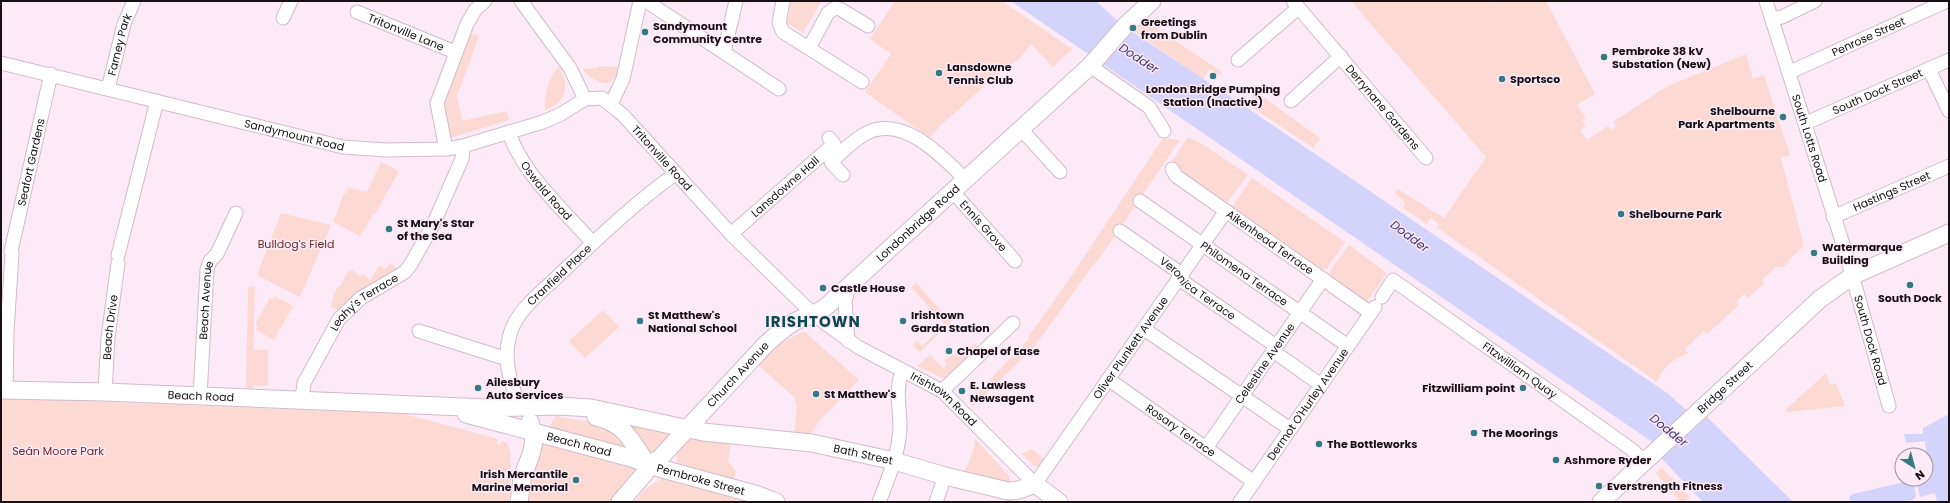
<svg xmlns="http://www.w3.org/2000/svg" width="1950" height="503" viewBox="0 0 1950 503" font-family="Poppins,sans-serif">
  <rect width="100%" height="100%" fill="#fdeaf7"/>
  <!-- green -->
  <g fill="#fdd9d4">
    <polygon points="791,1 820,1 820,3 803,33 787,23"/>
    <polygon points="895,1 1002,1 1072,49 1053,67 1031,44 1020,58 992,79 939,127 930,138 865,92 891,54 870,39"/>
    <path d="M1351 1H1491L1492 3 1496 1H1546L1595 94 1577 105 1586 118 1582 120 1586 126 1580 130 1587 140 1608 126 1611 130 1616 126 1613 122 1666 87 1746 54 1753 79 1764 75 1790 155 1781 158 1804 246 1788 260 1789 262 1783 267H1776L1762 280 1764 283 1748 298 1744 294 1736 302 1739 305 1707 334 1704 331 1685 349 1688 353C1684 356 1681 356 1676 359 1667 364 1661 373 1657 382L1438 228 1436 230 1439 224 1431 218 1427 224 1403 208 1405 205 1403 200 1395 194 1398 189 1444 218 1486 157Z"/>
    <polygon points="1144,20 1222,72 1220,75 1210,69 1203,79 1132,30"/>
    <polygon points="470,33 479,36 457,96 462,121 507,111 509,120 450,138 443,103"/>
    <path d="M598 66 619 67C613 94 594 82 582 69L598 68Z"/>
    <path d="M559 67C570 86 567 102 545 110 544 96 548 76 559 67Z"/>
    <polygon points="1256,92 1320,138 1313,148 1249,105"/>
    <polygon points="1188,137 1204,145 1248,175 1225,205 1203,190 1172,161"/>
    <polygon points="1163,138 1180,140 1101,256 1094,264 1034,347 973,407 970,402 971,399 1029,339 1028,337 1062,290"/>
    <polygon points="381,162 399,171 375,214 373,214 360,236 333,222 344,193 346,194 348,188 367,192"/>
    <polygon points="1252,178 1345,242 1327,268 1320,271 1232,210 1233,205"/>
    <polygon points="281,213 331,225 300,297 257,275"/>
    <polygon points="1349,245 1387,273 1366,303 1331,279 1330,271"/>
    <polygon points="390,263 398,269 352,298 337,310 331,307 334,294 338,287 340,287 348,272 352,270 361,277 363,274 370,280 379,266 385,269"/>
    <polygon points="916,283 951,322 920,352 913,345 917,341 922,346 945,325 911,287"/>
    <polygon points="255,286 253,359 254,350 268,350 268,386 253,385 253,388 246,388 248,288"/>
    <polygon points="274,296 293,306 274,340 256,330 258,326 255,324 270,298 272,300"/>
    <polygon points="603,310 619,327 585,358 569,341"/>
    <polygon points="802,332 805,332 859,380 820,420 811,434 794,434 797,405 795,403 795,398 757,364 780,344"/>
    <polygon points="975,343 979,348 946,380 917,366 930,355 943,368 947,365 944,361 953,354 955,356 966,347 968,349"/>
    <polygon points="1826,373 1830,385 1836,383 1845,406 1787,412 1785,410"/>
    <polygon points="1,399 57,400 404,414 495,438 498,440 497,443 500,445 502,441 507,443 511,453 509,502 1,502"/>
    <polygon points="556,416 605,425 613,430 632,452 554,429 550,425"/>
    <polygon points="626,424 673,432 651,458"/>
    <polygon points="691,439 731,442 728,461 736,471 733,482 726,480 724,476 677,463 676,453"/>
    <polygon points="975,439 1009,476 1010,480 1009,482 964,474 974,448"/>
    <polygon points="539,440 635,468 634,479 612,502 528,502"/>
    <polygon points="1031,449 1045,459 1038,467 1035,466 1022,454"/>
    <polygon points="1661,467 1689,496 1689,498 1684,502 1681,502 1656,474"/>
    <path d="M675 476 763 502H634C648 486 653 480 675 476Z"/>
  </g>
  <!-- water -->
  <g fill="#d3d3fb">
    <polygon points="1011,1 1096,1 1119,22 1132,30 1134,33 1240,103 1667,393 1699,421 1702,421 1707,417 1793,502 1703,502 1662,459 1663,454 1655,444"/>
    <polygon points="1949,414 1949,502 1937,502 1935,493 1920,497 1916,480 1926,479 1931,476 1925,455 1926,449 1925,441 1906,443 1904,434 1923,434 1923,428"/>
    <polygon points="1913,480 1916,496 1913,500 1903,502 1849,502 1850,496 1853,494"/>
  </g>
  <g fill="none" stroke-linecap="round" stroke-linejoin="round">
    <!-- minor casing -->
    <g stroke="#d1bbca" stroke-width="15">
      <g id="minor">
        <polyline points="521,1 570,68 585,99"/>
        <polyline points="646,1 779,89"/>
        <polyline points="783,1 779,23 783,32 862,82"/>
        <path id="s1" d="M1293 1 1426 158"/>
        <path id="s2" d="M1766 1 1847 257 1889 406"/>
        <path id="s3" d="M357 12 455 52"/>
        <polyline points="283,18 291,1"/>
        <polyline points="1772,19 1782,17 1815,1"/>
        <polyline points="809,48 828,13 835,8 840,9 868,26"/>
        <polyline points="724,52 736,1"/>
        <polyline points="1238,60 1298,8"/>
        <path id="s4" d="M1 63 343 147 386 150 446 149 463 146 543 122 561 114 585 99"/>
        <polyline points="1090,66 1149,107 1164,131"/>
        <polyline points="1929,69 1949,111"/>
        <path id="s5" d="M1790 72 1947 1"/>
        <path id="s6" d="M108 89 124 24 134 1"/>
        <path id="s7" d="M585 99 602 98 623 115 731 234 814 315 858 347 942 391 1035 484 1226 211"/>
        <polyline points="1291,101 1341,56"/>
        <polyline points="611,104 623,79 640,1"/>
        <path id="s8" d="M1806 123 1949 60"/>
        <polyline points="1020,128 1060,172"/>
        <path id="s9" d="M509 132C521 172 565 212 593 243"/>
        <polyline points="446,149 437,103 467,24 475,10 485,1"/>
        <path id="s10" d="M1172 169 1176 176 1371 313"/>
        <path d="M843 175 831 162C842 152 854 139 867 133 903 115 942 156 965 179"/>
        <path id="s11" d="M952 191 1015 261"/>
        <path id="s12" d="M1140 201 1348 346"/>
        <path id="s13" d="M1833 217 1949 166"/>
        <path id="s14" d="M1120 231 1176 270 1185 283 1276 346"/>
        <path id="s15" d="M731 234 834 144 829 138"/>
        <path id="s16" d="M11 251 51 74"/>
        <polyline points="118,255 157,101"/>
        <path id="s17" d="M1382 297 1393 280 1631 449 1645 462"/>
        <polyline points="1144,329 1290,429"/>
        <polyline points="419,331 507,359"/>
        <polyline points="848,341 845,301 850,284"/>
        <polyline points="1273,351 1321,385"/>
        <path id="s18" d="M1108 379 1254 482"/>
        <polyline points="6,390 7,331 12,254"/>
        <polyline points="942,391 1013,323"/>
        <path id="s19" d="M105 392 108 338 118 263"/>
        <path id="s20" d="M200 396 207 270 210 261 217 254 236 213"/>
        <path id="s21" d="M302 400 304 383 339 319 361 298 405 272 411 264 433 225 454 177 462 159 463 146"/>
        <path id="s22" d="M520 407C510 382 502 359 511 331 518 310 540 293 556 278 594 242 632 205 675 174"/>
        <path id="s23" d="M1206 448 1323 279"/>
        <path d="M879 502C888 479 899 453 900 428 900 408 895 390 902 371"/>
        <polyline points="936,502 945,476"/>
        <path id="s24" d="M1240 502 1375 307"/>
      </g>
    </g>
    <!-- major casing -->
    <g stroke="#d1bbca" stroke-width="19">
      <g id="major">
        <path id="s25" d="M1 390 105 392 487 408 559 406 591 408 703 432 812 443 894 461 945 476 1008 491 1019 490 1035 484 1059 502"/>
        <path id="s26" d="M466 414 635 459 648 465 758 495 776 502"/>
        <path d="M596 417C627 424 631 442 648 465"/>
        <path d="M519 502C520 495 521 487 522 480 528 456 539 450 530 422"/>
        <path id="s27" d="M620 502 645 473 648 465 659 459 766 344C775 336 784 328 794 322 806 316 818 314 828 305L1090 66 1125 26 1152 1"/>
        <path id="s28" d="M1601 502 1820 299 1852 276 1949 233"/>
      </g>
    </g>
    <!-- minor -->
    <use href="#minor" stroke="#fff" stroke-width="13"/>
    <!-- major -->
    <use href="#major" stroke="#fff" stroke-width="17"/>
  </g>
  <!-- markers -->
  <g fill="#337a84" stroke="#fdeaf7" stroke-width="1.5">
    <circle cx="1133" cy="28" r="4"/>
    <circle cx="645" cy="32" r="4"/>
    <circle cx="1604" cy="57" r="4"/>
    <circle cx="939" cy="73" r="4"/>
    <circle cx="1213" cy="76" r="4"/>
    <circle cx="1502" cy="79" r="4"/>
    <circle cx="1783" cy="117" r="4"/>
    <circle cx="1621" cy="214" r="4"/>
    <circle cx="389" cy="229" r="4"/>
    <circle cx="1814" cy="253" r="4"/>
    <circle cx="1910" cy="285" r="4"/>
    <circle cx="823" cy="288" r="4"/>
    <circle cx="640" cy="321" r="4"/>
    <circle cx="903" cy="321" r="4"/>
    <circle cx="949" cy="351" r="4"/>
    <circle cx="478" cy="388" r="4"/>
    <circle cx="1523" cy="388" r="4"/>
    <circle cx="962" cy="391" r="4"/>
    <circle cx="816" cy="394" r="4"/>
    <circle cx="1474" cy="433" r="4"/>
    <circle cx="1319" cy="444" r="4"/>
    <circle cx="1556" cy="460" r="4"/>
    <circle cx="576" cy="480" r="4"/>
    <circle cx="1599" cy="486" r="4"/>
  </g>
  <g text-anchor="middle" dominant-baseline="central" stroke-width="3" stroke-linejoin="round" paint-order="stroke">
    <!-- poi labels -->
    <g font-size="11" font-weight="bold" fill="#160f14" stroke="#fdeaf7" text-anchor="start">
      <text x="1141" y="22">Greetings<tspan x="1141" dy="13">from Dublin</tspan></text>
      <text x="653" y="26">Sandymount<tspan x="653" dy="13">Community Centre</tspan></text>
      <text x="1612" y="51">Pembroke 38 kV<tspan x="1612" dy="13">Substation (New)</tspan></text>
      <text x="947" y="67">Lansdowne<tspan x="947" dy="13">Tennis Club</tspan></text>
      <text x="1510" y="79">Sportsco</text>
      <text x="1213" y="89" text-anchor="middle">London Bridge Pumping<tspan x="1213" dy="13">Station (Inactive)</tspan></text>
      <text x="1775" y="111" text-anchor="end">Shelbourne<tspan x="1775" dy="13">Park Apartments</tspan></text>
      <text x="1629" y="214">Shelbourne Park</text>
      <text x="397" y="223">St Mary's Star<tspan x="397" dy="13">of the Sea</tspan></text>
      <text x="1822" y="247">Watermarque<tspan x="1822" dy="13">Building</tspan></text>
      <text x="831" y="288">Castle House</text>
      <text x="1910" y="298" text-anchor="middle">South Dock</text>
      <text x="648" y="315">St Matthew's<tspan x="648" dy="13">National School</tspan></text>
      <text x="911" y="315">Irishtown<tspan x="911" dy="13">Garda Station</tspan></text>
      <text x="957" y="351">Chapel of Ease</text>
      <text x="486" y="382">Ailesbury<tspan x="486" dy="13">Auto Services</tspan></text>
      <text x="970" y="385">E. Lawless<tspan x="970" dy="13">Newsagent</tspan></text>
      <text x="1515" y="388" text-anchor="end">Fitzwilliam point</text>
      <text x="824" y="394">St Matthew's</text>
      <text x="1482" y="433">The Moorings</text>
      <text x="1327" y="444">The Bottleworks</text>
      <text x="1564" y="460">Ashmore Ryder</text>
      <text x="568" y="474" text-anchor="end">Irish Mercantile<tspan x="568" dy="13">Marine Memorial</tspan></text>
      <text x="1607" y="486">Everstrength Fitness</text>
    </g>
    <!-- street labels -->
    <g font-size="11" fill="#160f14" stroke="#fdeaf7">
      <text stroke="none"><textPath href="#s3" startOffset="53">Tritonville Lane</textPath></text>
      <text stroke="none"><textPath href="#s5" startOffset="86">Penrose Street</textPath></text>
      <text stroke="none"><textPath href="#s6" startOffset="46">Farney Park</textPath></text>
      <text stroke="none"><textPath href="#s8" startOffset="78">South Dock Street</textPath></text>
      <text stroke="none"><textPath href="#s1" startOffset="139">Derrynane Gardens</textPath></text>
      <text stroke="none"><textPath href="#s4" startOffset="302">Sandymount Road</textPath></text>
      <text stroke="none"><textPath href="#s2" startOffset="144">South Lotts Road</textPath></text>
      <text stroke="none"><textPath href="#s7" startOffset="102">Tritonville Road</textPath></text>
      <text stroke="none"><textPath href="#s16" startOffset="91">Seafort Gardens</textPath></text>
      <text stroke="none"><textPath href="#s15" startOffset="72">Lansdowne Hall</textPath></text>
      <text stroke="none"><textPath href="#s9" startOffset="70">Oswald Road</textPath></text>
      <text stroke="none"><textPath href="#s13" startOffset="64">Hastings Street</textPath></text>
      <text stroke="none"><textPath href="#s27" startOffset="412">Londonbridge Road</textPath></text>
      <text stroke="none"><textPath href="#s11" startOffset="47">Ennis Grove</textPath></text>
      <text stroke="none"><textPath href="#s10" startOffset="123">Aikenhead Terrace</textPath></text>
      <text stroke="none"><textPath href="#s12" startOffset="127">Philomena Terrace</textPath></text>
      <text stroke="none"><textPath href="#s22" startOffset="153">Cranfield Place</textPath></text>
      <text stroke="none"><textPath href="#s14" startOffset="97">Veronica Terrace</textPath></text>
      <text stroke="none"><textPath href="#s20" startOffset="96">Beach Avenue</textPath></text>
      <text stroke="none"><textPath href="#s21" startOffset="120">Leahy's Terrace</textPath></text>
      <text stroke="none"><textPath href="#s19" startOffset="65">Beach Drive</textPath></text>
      <text stroke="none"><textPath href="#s2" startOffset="355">South Dock Road</textPath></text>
      <text stroke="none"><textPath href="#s7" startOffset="768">Oliver Plunkett Avenue</textPath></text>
      <text stroke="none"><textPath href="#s23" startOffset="103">Celestine Avenue</textPath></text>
      <text stroke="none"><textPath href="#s17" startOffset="176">Fitzwilliam Quay</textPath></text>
      <text stroke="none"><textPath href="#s27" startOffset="175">Church Avenue</textPath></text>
      <text stroke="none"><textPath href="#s28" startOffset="169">Bridge Street</textPath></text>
      <text stroke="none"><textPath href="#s25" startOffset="200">Beach Road</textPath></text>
      <text stroke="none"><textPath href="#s7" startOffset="476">Irishtown Road</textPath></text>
      <text stroke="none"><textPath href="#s24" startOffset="119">Dermot O'Hurley Avenue</textPath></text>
      <text stroke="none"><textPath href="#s18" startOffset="89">Rosary Terrace</textPath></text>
      <text stroke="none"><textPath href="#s26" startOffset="117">Beach Road</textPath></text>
      <text stroke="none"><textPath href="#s25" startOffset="867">Bath Street</textPath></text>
      <text stroke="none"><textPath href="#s26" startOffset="244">Pembroke Street</textPath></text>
    </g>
    <!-- park labels -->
    <g font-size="11" fill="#6e2a24" stroke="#fdeaf7">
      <text x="296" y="244">Bulldog's Field</text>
      <text x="58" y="451">Seán Moore Park</text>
    </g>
    <!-- water labels -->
    <g font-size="12" font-style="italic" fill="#3c3671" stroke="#fdeaf7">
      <text transform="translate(1139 58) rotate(33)">Dodder</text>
      <text transform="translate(1410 236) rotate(37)">Dodder</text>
      <text transform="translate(1669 430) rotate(39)">Dodder</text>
    </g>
    <!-- district labels -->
    <g font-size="15" font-weight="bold" letter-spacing="1" fill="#0a4951" stroke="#fdeaf7">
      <text x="813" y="321">IRISHTOWN</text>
    </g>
  </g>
  <!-- border -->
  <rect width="1950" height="503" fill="none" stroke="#160f14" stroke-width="4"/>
  <!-- north arrow -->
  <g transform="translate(1914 467) rotate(144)"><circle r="19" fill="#fdeaf7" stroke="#a1929c"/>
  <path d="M0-3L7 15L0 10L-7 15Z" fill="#337a84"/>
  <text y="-6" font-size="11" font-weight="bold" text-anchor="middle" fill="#160f14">N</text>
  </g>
</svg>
